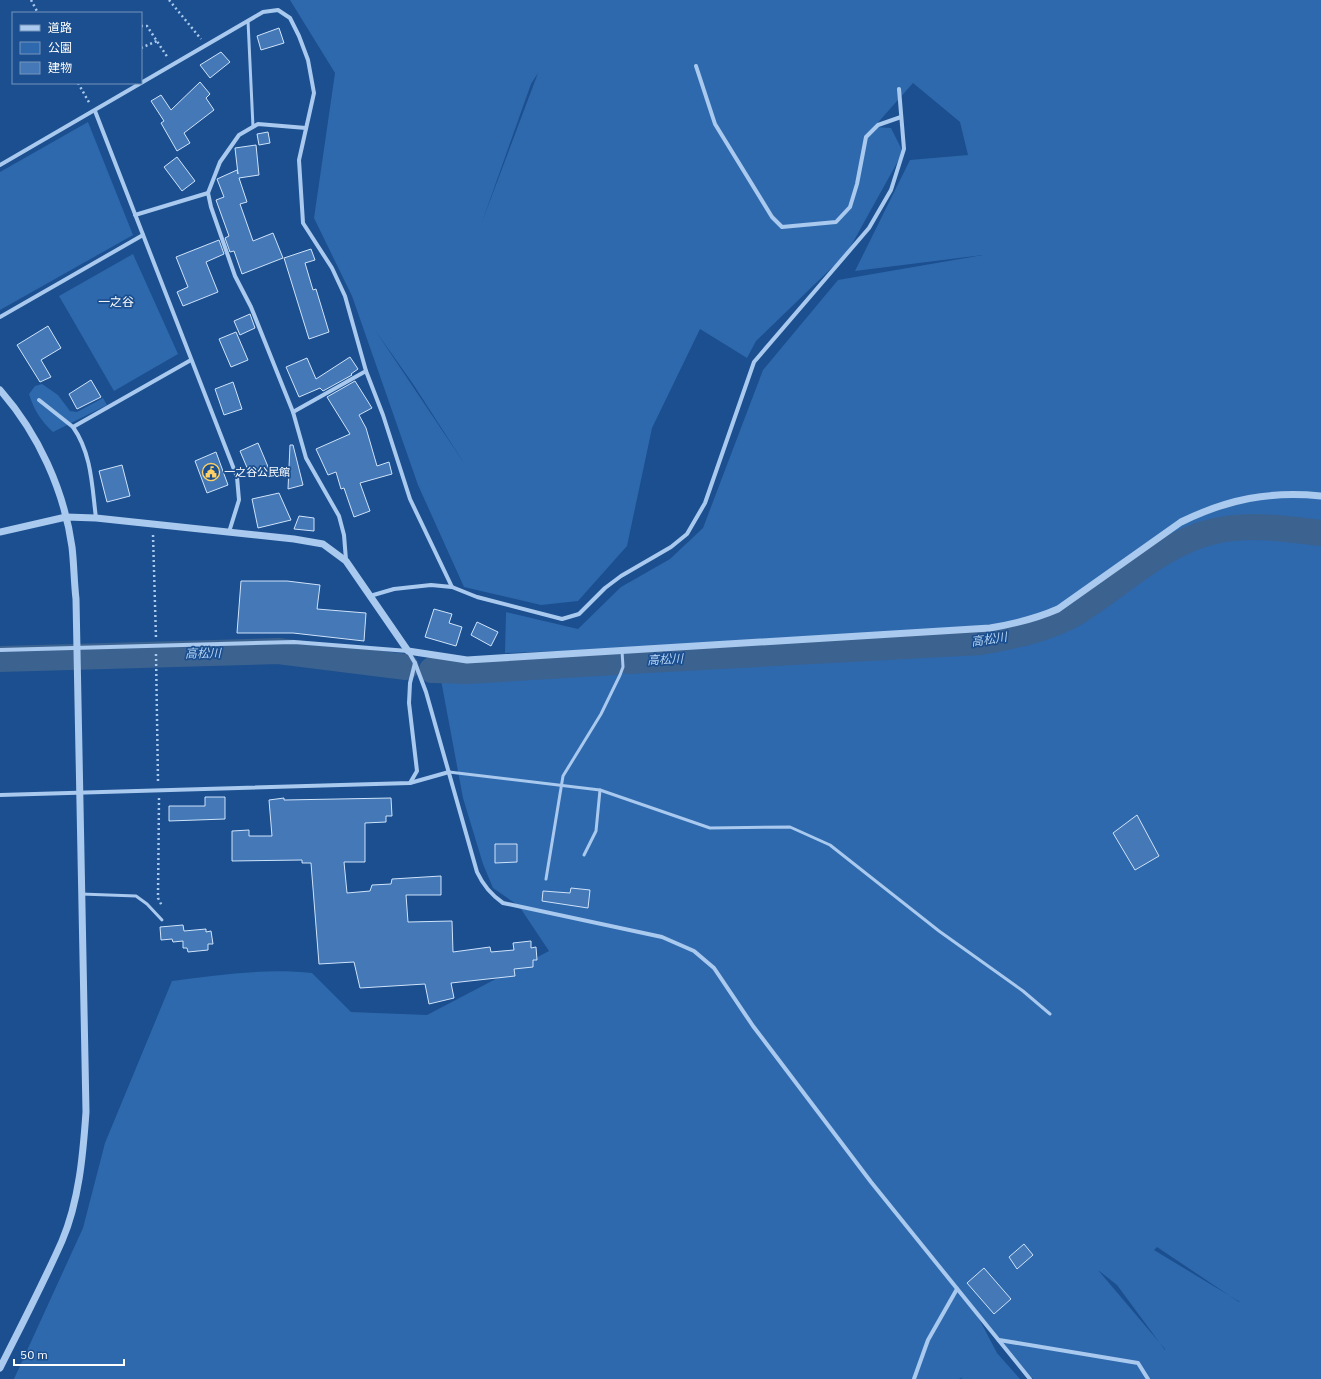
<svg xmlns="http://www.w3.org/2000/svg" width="1321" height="1379" viewBox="0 0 1321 1379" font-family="'IBM Plex Sans','Noto Sans JP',sans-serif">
  <rect width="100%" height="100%" fill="#1b4f8f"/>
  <!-- green -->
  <g fill="#2e69ad" fill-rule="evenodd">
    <path d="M290 0H1321V1379H1033L976 1313 997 1353 1020 1379H961L963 1377 959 1379H14L83 1228 105 1143 172 981C219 975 265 968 312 973L351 1012 427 1015 549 951 519 906 493 888 483 864 463 798 441 680 570 676 682 646 505 653 506 612 578 629 621 587 670 559 703 528 763 370 838 280 983 255 855 271 910 160 968 155 960 122 913 83 874 127 891 128 903 152 847 253 756 341 747 358 700 329 652 428 627 546 578 601 541 605 464 587 418 485 352 296 314 218 335 73ZM538 73 482 222 531 84ZM375 330 413 384 466 466ZM1157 1247 1239 1302H1240L1154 1250ZM1098 1270 1117 1285 1165 1350V1349Z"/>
    <polygon points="88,122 133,235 0,310 0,172"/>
    <polygon points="133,254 178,354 114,391 59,296"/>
    <path d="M42 384 58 395 70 411 77 412 103 398 107 405 53 432C41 421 34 410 29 394L35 386Z"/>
  </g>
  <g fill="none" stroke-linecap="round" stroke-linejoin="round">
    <!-- river -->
    <g stroke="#3c6290" stroke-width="26">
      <polyline points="0,659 278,651 406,667"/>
      <path d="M629 661 981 642C1015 636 1049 629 1079 611 1122 584 1164 542 1215 531 1250 523 1286 529 1321 533"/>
      <polyline points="432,670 468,671 616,662"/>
    </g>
  </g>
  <!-- building -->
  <g fill="#4478b7" stroke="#cfe3fa">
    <polygon points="279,28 284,43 261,50 257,36"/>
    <polygon points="221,52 230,62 210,78 200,65"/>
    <polygon points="200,82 210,94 206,98 214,110 184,133 190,143 177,151 161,123 164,121 151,101 161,95 171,110"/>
    <polygon points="268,132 270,143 259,145 257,134"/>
    <polygon points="256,145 259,175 239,178 247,202 240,204 253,241 273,233 283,258 242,274 234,251 230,252 225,238 229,236 216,200 224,197 217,179 237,170 238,174 235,148"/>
    <polygon points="177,157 195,181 182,191 164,167"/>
    <polygon points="219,240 224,254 206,262 218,292 183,306 177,292 188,287 176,257"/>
    <polygon points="311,249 315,260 305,263 313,290 316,289 329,332 309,339 284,258"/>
    <polygon points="250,314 255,328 240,335 234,321"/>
    <polygon points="48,326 61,348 41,360 51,377 40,382 17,345"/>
    <polygon points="236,332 248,360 231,367 219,339"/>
    <polygon points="350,357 358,369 351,374 352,375 323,391 320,388 299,397 286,367 307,358 316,379"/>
    <polygon points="91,380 101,397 77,409 69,394"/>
    <polygon points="355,381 372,408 359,415 366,428 377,466 389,462 392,474 360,483 370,511 354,517 344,488 341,489 336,472 328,475 316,449 350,434 327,397"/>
    <polygon points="233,382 242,409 224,415 215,389"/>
    <polygon points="258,443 269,469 251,477 240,451"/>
    <polygon points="290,445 293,445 303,485 288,489"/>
    <polygon points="216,452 228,485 207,493 195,461"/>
    <polygon points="122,465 130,496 107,502 99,471"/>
    <polygon points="279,493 291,520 258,528 252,499"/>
    <polygon points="299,516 314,518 314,531 294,529"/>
    <polygon points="241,581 287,581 320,585 317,609 366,613 364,641 293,633 237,633"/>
    <polygon points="434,609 452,614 449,623 462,627 456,646 425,637"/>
    <polygon points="477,622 498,632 491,646 471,635"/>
    <polygon points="205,797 225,797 225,819 169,821 169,806 205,806"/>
    <polygon points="284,798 284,800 391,798 392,816 386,816 386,822 365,823 365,862 344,862 347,893 370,891 372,885 391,884 392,879 441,876 441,895 406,895 408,922 452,921 453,952 490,947 491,952 514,950 513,943 531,941 531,948 536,947 537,960 533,960 533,967 514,969 515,976 451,983 454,998 429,1004 425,984 360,988 354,962 319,964 311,863 302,863 302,860 232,861 232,831 249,830 249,836 272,836 269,800"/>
    <polygon points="1137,815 1159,856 1135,870 1113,833"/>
    <polygon points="495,844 517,844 517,862 495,863"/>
    <polygon points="571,888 590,890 588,908 542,901 543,891 570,893"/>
    <polygon points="183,925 184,931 206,929 206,932 211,931 213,944 208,944 208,950 188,952 187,948 183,948 183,941 173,942 172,939 161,940 160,927"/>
    <polygon points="1024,1244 1033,1255 1017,1269 1009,1257"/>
    <polygon points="984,1268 1011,1299 994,1314 967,1283"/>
  </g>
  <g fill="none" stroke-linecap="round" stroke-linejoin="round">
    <!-- path -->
    <g stroke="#a9c9ee" stroke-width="2.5" stroke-dasharray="2 3" stroke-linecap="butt">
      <polyline points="31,0 38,13"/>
      <polyline points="169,0 201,39"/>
      <polyline points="141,26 147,26 168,58"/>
      <polyline points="141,48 157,41"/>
      <polyline points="78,83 90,104"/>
      <polyline points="153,535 156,638"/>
      <polyline points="156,654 158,781"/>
      <polyline points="159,798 158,898 162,906"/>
    </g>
    <!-- service -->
    <g stroke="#a9c9ee" stroke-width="3">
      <polyline points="248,21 253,127"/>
      <polyline points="449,772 600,790 710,828 790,827 830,845 939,931 1023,991 1050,1014"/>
      <polyline points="584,855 596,831 600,790"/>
      <polyline points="546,879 563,776 601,714 620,675 623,667 622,651"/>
      <polyline points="81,894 136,896 147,904 162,920"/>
    </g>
    <!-- minor -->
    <g stroke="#a9c9ee" stroke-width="4">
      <polyline points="696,66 715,124 772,217 782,227 836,222 850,207 857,184 866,137 878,125 901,117"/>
      <polyline points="95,111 237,477 239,500 229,532"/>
      <polyline points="0,165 263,12 278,10 290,18 299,36 308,60 314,93 299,160 303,223 332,268 345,296 366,371 293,412"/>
      <polyline points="208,193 211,207 235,276 251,307 293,412 306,458 339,516 344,535 346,560"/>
      <polyline points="135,215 208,193 220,162 239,135 258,124 306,128"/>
      <polyline points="0,317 143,235"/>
      <polyline points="366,371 383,415 410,499 452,587"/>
      <polyline points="39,400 73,427"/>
      <path d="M96 518C92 487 92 454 73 427L191 360"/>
      <polyline points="370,596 394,589 431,585 452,587 477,597 562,619 579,614 605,588 621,576 671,547 687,534 705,503 754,362 869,228 891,190 904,149 899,89"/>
      <path d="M0 650 294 642 408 651 415 663 426 692 477 872C483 885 490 894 503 903L662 937 694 951 714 968 753 1026 871 1182 1030 1379"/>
      <polyline points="410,783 417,771 409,703 410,683 415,663"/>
      <polyline points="0,795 410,783 449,772"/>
      <polyline points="999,1340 1138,1363 1148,1379"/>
      <polyline points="914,1379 928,1340 957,1289"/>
    </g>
    <!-- tertiary -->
    <g stroke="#a9c9ee" stroke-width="7">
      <path d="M0 390C38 433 64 490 72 547 74 564 74 582 76 599L86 1112C83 1155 79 1201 62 1241 43 1284 21 1326 0 1368"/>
      <path d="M0 532 66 517 96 518 294 539 323 544 346 561 408 651 467 660 990 628C1014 624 1035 619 1058 609L1181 522C1228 499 1269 491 1321 496"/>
    </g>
  </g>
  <!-- icons -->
  <defs>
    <g id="civic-ring" transform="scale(0.9)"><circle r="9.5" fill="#1b4f8f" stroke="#ffd166" stroke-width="1.5"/><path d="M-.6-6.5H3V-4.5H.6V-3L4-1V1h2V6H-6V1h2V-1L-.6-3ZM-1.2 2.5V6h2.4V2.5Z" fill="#ffd166"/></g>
  </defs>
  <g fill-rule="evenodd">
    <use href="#civic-ring" x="211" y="472"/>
  </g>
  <g text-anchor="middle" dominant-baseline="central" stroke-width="3.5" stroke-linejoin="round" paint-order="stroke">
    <!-- poi labels -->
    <g font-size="11" fill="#fff" stroke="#1b4f8f" text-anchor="start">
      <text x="224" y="472">一之谷公民館</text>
    </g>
    <!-- neighbourhood labels -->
    <g font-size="12" fill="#fff" stroke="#1b4f8f">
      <text x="116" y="301">一之谷</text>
    </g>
    <!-- water labels -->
    <g font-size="12" font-style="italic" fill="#b5d3f5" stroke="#1b4f8f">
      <text transform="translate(989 639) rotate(-8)">高松川</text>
      <text transform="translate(203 653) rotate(-1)">高松川</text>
      <text transform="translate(665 659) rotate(-3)">高松川</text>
    </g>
  </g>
  <!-- legend -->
  <rect x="12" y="12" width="130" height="72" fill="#1b4f8f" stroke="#7695bc"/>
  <rect x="20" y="25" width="20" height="6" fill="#a9c9ee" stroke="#7695bc"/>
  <text x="48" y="32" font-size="12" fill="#ffffff">道路</text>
  <rect x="20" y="42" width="20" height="12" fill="#2e69ad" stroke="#7695bc"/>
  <text x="48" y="52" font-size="12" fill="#ffffff">公園</text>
  <rect x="20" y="62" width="20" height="12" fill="#4478b7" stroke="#7695bc"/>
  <text x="48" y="72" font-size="12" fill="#ffffff">建物</text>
  <!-- scale -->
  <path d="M14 1359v6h110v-6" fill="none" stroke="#ffffff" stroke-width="2"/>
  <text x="20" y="1359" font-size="12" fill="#ffffff" stroke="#1b4f8f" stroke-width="3" paint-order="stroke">50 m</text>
</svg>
